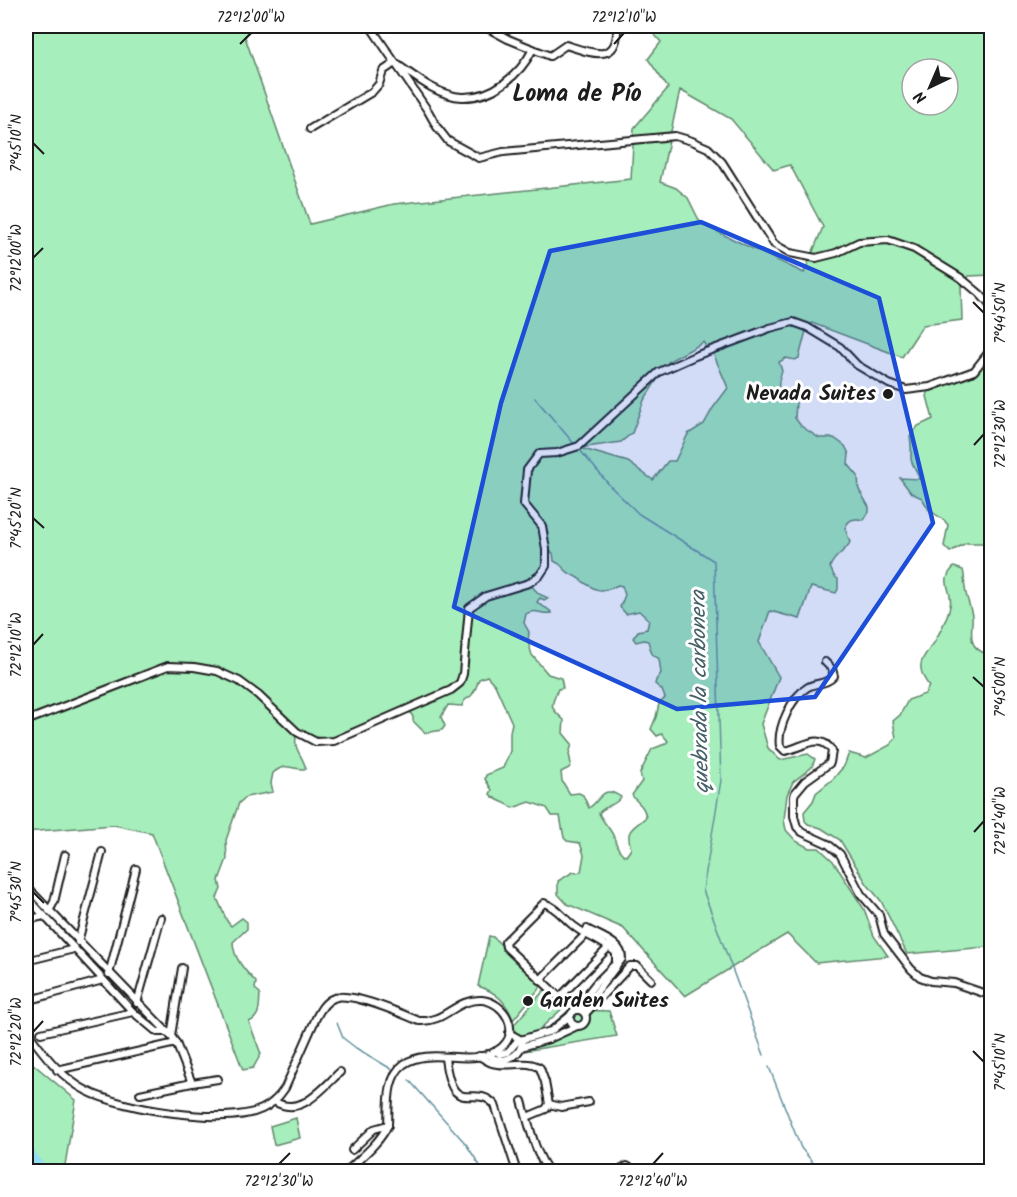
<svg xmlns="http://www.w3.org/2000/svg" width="1017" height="1197" viewBox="0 0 1017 1197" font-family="Kalam,sans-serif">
  <rect width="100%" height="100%" fill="#fff"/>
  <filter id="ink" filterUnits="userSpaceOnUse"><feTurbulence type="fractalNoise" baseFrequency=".0167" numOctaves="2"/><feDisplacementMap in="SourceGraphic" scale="12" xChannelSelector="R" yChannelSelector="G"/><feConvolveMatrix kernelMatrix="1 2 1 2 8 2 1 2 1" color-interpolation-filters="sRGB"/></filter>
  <g filter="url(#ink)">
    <!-- green -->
    <g fill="#a6eebb" stroke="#61856c" stroke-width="1.5" fill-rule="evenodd">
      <path d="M26 26H253L245 37 310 224 394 204 631 179 634 128 668 88 648 59 661 42 647 26H991V275L969 276 961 287 962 320 923 325 902 357 812 323 807 327 799 358 795 360 786 358 779 362 782 371C777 385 775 394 793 398L796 403 795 418 801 426 819 438H834L845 446 849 454 848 464 858 476 859 490 869 507V512L864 520C855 518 849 518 845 528L850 542C846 552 834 555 830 567L834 576 838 579V589L836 593 811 587 800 619 770 611 759 642 779 677 761 724 768 748 780 760 808 754 815 759 812 767 793 782 787 795 784 820 786 830 796 841 809 848H819L833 861 864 909 874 936 888 956 816 963 787 934 685 996 623 928 567 904 558 894V881L573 872 577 873 581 872 584 855 580 843 567 841 564 838 560 816H552L547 808 530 802 513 808C506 802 495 801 490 794L492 790 485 779 486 775 503 768 510 751V732L512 723 495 685 487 676 479 679C477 685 475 692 471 696 466 700 464 699 462 706L448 705 441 717 445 726 442 730 425 733 413 721V717L410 712 441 695 334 741 316 742 297 732C292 750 302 753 306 769 290 770 287 761 273 773L271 783 273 792 246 797 239 803 226 840 227 859 219 880 221 889 217 898 227 921 231 926 242 918 247 922V929L233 942C233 958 246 972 256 982L255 989 260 993C259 1005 261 1017 249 1022L261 1054 253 1068 243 1070 152 833 114 825 26 832ZM912 69H948V105H912ZM680 90 731 119 774 170 790 165 823 227 804 273 701 224 688 198 676 188 660 182ZM750 337 713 353 728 388 713 408 704 424 688 434 675 461H668L653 480 628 462 580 448 621 442 632 433 644 400 669 361 704 342 707 353ZM546 549 553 553 554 561C564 565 562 569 569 573 572 575 575 576 578 578 593 589 599 595 618 585L622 586 625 595 620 607 626 614 639 611 649 620 647 629 638 631 633 638 636 642 644 640 648 641 652 654 659 659 661 673 656 680 655 684 662 690 665 698 659 704 656 717 651 729 657 736 662 734 668 741 665 744 652 749 640 773 642 781 632 795C637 804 644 804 646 817 632 830 625 828 631 849L626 856C617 851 617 844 613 835 609 827 602 821 599 813 605 805 616 806 621 797 602 784 602 799 589 808L583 795 579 793 570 794 562 781 561 772 569 768 571 764 569 754 572 744 563 733 564 720C548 706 551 707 558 689L563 688 561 678 548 674 532 655 528 642 529 632 524 623 526 614C535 608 542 615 552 613 548 607 541 607 537 602L540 598 544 600 548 598 539 594 529 583 546 566Z"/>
      <path d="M986 359 991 360V565L986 560 984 543H966L950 552 944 546 948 525 944 520 929 510 922 498 911 493 900 478 919 479C918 471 912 466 911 459 911 451 912 446 910 437L918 426 933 419 927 396 930 387 974 371Z"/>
      <path d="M954 567 963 570C965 577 964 581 965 588 966 598 971 607 972 616 973 626 969 636 974 645 978 651 983 653 989 655L991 654V949L987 947 907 954 881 901 867 884 840 840 821 828 808 824 805 821 804 812 813 801 816 793 833 779 844 766 849 753 866 758 890 745 896 738 893 721 900 715 908 700 925 694 929 686C925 680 920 673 921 665 921 656 931 649 935 641 940 632 948 615 950 606 954 590 938 583 954 567Z"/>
      <path d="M489 936 493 937 542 985 513 1020C507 1002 496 992 478 986Z"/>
      <polygon points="546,988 565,1006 531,1037 508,1042 511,1028"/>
      <polygon points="569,1010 609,1011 617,1036 500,1055 504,1049 533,1042"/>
      <polygon points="26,1058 76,1100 64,1171 26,1171"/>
      <polygon points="296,1118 300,1138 274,1145 270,1126"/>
    </g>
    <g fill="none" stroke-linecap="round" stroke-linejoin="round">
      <!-- stream -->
      <g stroke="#63909d" stroke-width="1.5">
        <polyline points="535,398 576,446"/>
        <polyline points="579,449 611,487 639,514 714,561 721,780 703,890 764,1055"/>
        <polyline points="337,1023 343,1038 356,1048 393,1070"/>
        <polyline points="769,1067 801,1148 821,1172"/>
        <polyline points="409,1080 466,1144 484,1172"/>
      </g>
      <!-- river -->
      <polyline stroke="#92ddf3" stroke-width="10" points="26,1148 43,1172"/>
      <!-- minor casing -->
      <g stroke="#1c1c1c" stroke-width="10">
        <g id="minor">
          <polyline points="370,26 428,111 437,127 448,141 479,158 503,152 675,136 692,141 708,148 722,162 774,244 790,253 816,258 836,253 859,242 888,240 914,249 961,278 980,294 989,304 992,312"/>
          <path d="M484 26 508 39 550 56 566 45C591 53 619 65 617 26"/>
          <path d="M310 129 372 92 379 84 383 71 395 63C414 76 438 96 462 97 493 98 520 75 533 49"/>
          <path d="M825 662 832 669 834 676C826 685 817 682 808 687 792 696 777 728 780 746L785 751C802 748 820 731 832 751L830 763 805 781 795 793 794 796V816L797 827 802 832 828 844 840 854 861 894 879 915 884 934 911 969 920 977 931 981 954 983 992 996"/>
          <polyline points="26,721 168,666 194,667 217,671 239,681 258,695 297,732 316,742 334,741 451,690 460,683 463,674 469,608 486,596 529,583 540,575 546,566 546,549 542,526 524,504 527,470 539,454 557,453 579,446 659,372 695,356 770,328 793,322 807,327 840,347 857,365 889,384 906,390 930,387 974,371 992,348"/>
          <polyline points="26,886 171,1036 176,1043 192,1083 140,1094"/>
          <polyline points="26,896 133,1012 157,1032 166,1032"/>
          <polyline points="49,911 54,902 65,855"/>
          <polyline points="26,920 44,916"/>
          <polyline points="78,942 102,852"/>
          <polyline points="26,961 74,949"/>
          <polyline points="109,974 136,869"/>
          <polyline points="540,980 589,931"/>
          <polyline points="26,1001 103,980"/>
          <polyline points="137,1003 161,918"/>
          <circle cx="578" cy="1018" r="8"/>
          <path d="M574 1011 595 984 616 963V953C604 942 588 937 575 927 565 920 557 907 544 903L505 942 506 947 559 997H560L609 947 612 943"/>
          <path d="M582 1011 622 959C623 943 599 936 587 929"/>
          <polyline points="585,1014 630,966 637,966 651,980"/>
          <path d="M26 1030C43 1053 61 1078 87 1091 122 1109 226 1126 262 1109 271 1105 279 1097 285 1088L316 1018C320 1010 325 1001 334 998 349 991 403 1014 419 1021 446 1023 456 998 482 1000 504 1002 521 1030 502 1047 474 1070 432 1045 404 1064 386 1077 389 1106 388 1125 379 1144 361 1157 346 1172"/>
          <polyline points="41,1033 133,1012"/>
          <polyline points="171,1036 182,968"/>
          <polyline points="520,1040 551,1031 571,1015"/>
          <polyline points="521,1047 549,1039 577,1026"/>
          <polyline points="496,1051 500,1054 508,1052 519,1039"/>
          <path d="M488 1054C499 1065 518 1059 522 1044L518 1038 509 1033"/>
          <path d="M479 1056C483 1058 488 1062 492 1063 507 1068 528 1059 540 1068L545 1082 549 1104 546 1109 527 1117"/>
          <path d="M445 1058C453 1121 474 1081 495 1105L517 1172"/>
          <polyline points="57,1070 176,1043"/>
          <polyline points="192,1083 218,1079"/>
          <path d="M274 1101C300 1118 322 1089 340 1072"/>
          <path d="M522 1101C528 1121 536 1158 550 1172"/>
          <polyline points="549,1104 561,1107 589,1102"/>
          <polyline points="352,1150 374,1129 388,1125"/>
          <polyline points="617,1172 627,1166 637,1172"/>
        </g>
      </g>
      <!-- minor -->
      <use href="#minor" stroke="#fff" stroke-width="6"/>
    </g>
  </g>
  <!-- marked area -->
  <path fill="#1d4ed8" fill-opacity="0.2" stroke="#1d4ed8" stroke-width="4.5" stroke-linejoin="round" d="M701 222 879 298 933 523 815 697 677 709 454 607 501 403 550 251Z"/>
  <!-- ticks -->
  <path fill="none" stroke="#1c1c1c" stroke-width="2" d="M240 44 251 33M614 44 624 33M33 143 44 154M33 258 43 248M973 302 984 313M974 445 984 434M33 518 44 528M33 645 43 634M973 677 984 687M974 832 984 821M33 892 44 903M33 1032 43 1021M973 1051 984 1062M279 1164 290 1153M653 1164 663 1153"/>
  <!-- markers -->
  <g fill="#1c1c1c" stroke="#fff" stroke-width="2">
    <circle cx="888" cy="394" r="6"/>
    <circle cx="528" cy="1001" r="6"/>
  </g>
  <g text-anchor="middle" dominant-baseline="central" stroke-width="6" stroke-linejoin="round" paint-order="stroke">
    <!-- poi labels -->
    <g font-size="21" font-weight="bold" fill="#1c1c1c" stroke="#fff" text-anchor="end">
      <text x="876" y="394">Nevada Suites</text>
      <text x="540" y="1001" text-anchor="start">Garden Suites</text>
    </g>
    <!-- water labels -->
    <g font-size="22" font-style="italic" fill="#456067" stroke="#fff">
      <text transform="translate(701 692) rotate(-91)">quebrada la carbonera</text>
    </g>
    <!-- quarter labels -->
    <g font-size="24" font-weight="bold" fill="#1c1c1c" stroke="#fff">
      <text x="577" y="94">Loma de Pío</text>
    </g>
  </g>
  <!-- margin -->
  <rect width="1017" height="1197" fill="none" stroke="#fff" stroke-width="66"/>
  <!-- north arrow -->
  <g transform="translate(930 87) rotate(224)"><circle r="28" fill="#ffffff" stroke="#a4a4a4" stroke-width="1.5"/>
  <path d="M0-4.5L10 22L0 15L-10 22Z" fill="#1c1c1c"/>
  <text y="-9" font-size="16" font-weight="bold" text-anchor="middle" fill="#1c1c1c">N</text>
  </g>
  <rect x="33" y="33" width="951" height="1131" fill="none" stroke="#1c1c1c" stroke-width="2"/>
  <g font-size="15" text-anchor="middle" fill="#1c1c1c">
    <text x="251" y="22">72°12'00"W</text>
    <text x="624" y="22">72°12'10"W</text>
    <text transform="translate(16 143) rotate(-90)" y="5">7°45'10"N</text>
    <text transform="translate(16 258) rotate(-90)" y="5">72°12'00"W</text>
    <text transform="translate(1000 313) rotate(-90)" y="5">7°44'50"N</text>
    <text transform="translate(1000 434) rotate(-90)" y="5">72°12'30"W</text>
    <text transform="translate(16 518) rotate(-90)" y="5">7°45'20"N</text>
    <text transform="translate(16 645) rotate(-90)" y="5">72°12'10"W</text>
    <text transform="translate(1000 687) rotate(-90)" y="5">7°45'00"N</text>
    <text transform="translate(1000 821) rotate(-90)" y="5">72°12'40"W</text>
    <text transform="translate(16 892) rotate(-90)" y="5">7°45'30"N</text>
    <text transform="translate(16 1032) rotate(-90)" y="5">72°12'20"W</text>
    <text transform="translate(1000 1062) rotate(-90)" y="5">7°45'10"N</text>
    <text x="279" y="1186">72°12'30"W</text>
    <text x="653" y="1186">72°12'40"W</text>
  </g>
</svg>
